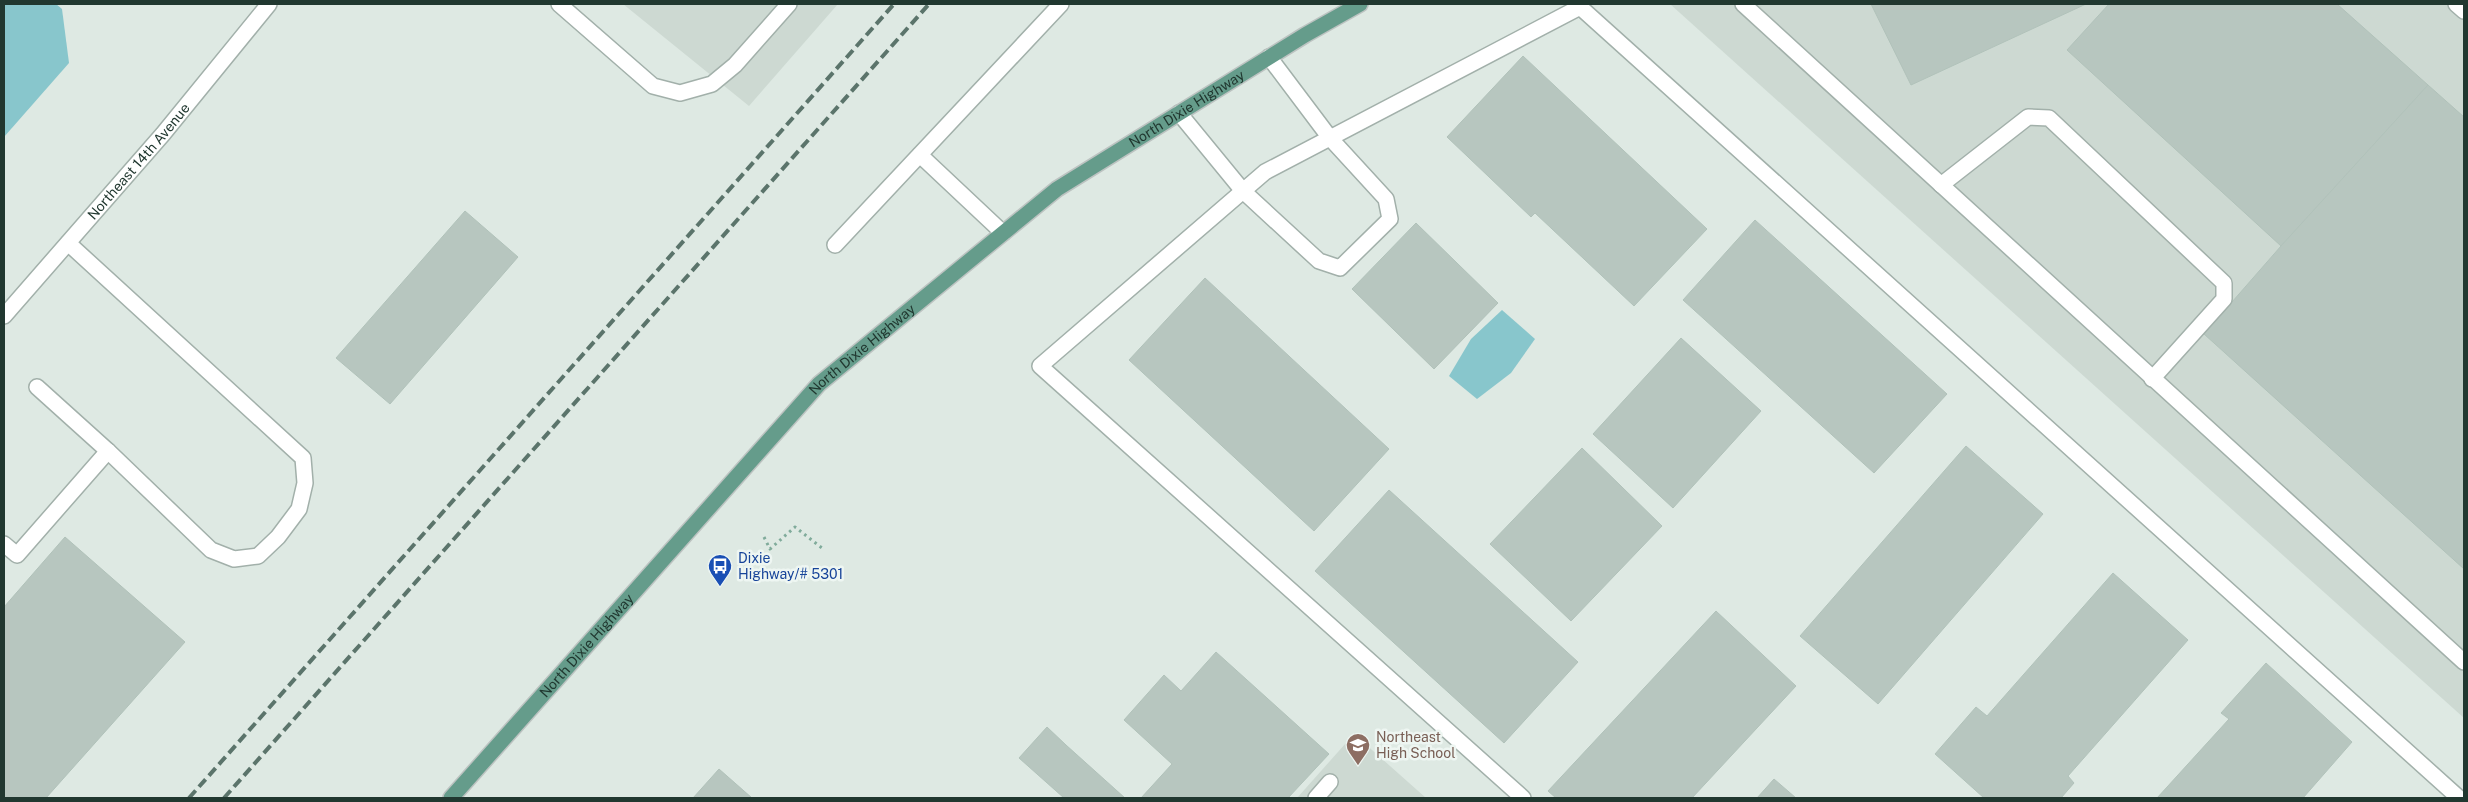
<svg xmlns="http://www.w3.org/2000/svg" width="2468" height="802" viewBox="0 0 2468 802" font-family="'Public Sans',sans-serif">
  <rect width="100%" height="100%" fill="#dee9e3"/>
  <!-- built -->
  <g fill="#cdd9d2">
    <polygon points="623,4 838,4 749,106"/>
    <polygon points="1670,4 2464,4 2464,718"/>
    <polygon points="1354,734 1426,798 1297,798"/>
  </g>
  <!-- water -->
  <g fill="#88c6cc">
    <polygon points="4,4 56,4 62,9 69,63 4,137"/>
    <polygon points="1502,310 1535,339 1511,373 1477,399 1449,376 1471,339"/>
  </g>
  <!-- building -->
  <g fill="#b7c6bf" stroke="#b1c2ba">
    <polygon points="1871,4 2086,4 1911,85"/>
    <polygon points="2109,4 2337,4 2428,85 2281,246 2067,50"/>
    <polygon points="1523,56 1707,229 1634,306 1535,213 1531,217 1447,137"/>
    <polygon points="2428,85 2464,117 2464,569 2204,334 2281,246"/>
    <polygon points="465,211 518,257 390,404 336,358"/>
    <polygon points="1755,220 1947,394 1874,473 1683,300"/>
    <polygon points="1416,223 1498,303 1434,369 1352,289"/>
    <polygon points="1205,278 1389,449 1314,531 1129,360"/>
    <polygon points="1681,338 1761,411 1673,508 1593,434"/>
    <polygon points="1966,446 2043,514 1878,704 1800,636"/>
    <polygon points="1582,448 1662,526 1571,621 1490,544"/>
    <polygon points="1389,490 1578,662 1504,743 1315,571"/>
    <polygon points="65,537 185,642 46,798 4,798 4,607"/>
    <polygon points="2113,573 2188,640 2068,776 2074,783 2061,798 1984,798 1935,754 1976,707 1987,716"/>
    <polygon points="1716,611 1796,686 1692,798 1556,798 1548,791"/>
    <polygon points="1216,652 1329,754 1288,798 1141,798 1172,764 1124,720 1164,675 1181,691"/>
    <polygon points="2266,663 2352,742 2303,798 2157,798 2229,719 2221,713"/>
    <polygon points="1047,727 1066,745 1125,798 1064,798 1019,758"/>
    <polygon points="719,769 752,798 693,798"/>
    <polygon points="1774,779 1796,798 1757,798"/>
  </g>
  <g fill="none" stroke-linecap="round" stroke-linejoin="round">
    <!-- minor casing -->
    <g stroke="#a2b0aa" stroke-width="18">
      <g id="minor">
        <polyline points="559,4 653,86 680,93 712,84 735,65 789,4"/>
        <polyline points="1743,4 2464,662"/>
        <polyline points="2456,4 2464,11"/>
        <polyline points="1179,113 1243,191 1319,261 1340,268 1390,219 1386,199 1330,138 1269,57"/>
        <polyline points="920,155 1003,233"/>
        <polyline points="1941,185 2028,117 2049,118 2224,283 2224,299 2152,379"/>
        <polyline points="835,245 1061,4"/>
        <path id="s1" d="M4 316 163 134 269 4"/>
        <polyline points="37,387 108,451 211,550 234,559 258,556 278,537 299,509 305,483 303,458 68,243"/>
        <polyline points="4,544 17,555 108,451"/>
        <polyline points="1316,798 1330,782"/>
        <polyline points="1523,798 1040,366 1265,172 1580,7 2459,798"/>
      </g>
    </g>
    <!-- major casing -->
    <g stroke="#bcc3c1" stroke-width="18">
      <g id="major">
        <path id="s2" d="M451 798 819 384 1057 189 1305 35 1360 4"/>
      </g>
    </g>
    <!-- path -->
    <polyline stroke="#80ab9b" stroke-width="3" stroke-dasharray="2.5 4" stroke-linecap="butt" points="764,537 770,549 795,527 822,548"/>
    <!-- minor -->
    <use href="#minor" stroke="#fff" stroke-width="15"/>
    <!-- major -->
    <use href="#major" stroke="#659c8b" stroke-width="15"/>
    <!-- rail -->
    <g stroke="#5b746b" stroke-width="4" stroke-dasharray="10 5" stroke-linecap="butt">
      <polyline points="189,798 894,4"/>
      <polyline points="224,798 929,4"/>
    </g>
  </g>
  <!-- icons -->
  <defs>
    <g id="bus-pin" transform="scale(1.25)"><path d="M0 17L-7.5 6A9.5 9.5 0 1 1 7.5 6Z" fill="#1a4fb4" stroke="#eef6f2"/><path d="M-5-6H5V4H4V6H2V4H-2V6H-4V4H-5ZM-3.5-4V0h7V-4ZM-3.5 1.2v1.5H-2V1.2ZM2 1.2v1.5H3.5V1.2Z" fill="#fff"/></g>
    <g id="school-pin" transform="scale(1.25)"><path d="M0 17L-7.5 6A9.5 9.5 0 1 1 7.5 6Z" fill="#8d6e63" stroke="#eef6f2"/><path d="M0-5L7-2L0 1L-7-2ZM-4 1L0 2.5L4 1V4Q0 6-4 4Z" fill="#fff"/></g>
  </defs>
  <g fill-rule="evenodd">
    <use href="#bus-pin" x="720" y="566"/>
    <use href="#school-pin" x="1358" y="745"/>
  </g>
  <g text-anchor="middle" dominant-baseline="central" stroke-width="5" stroke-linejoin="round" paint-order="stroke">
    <!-- street labels -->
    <g font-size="14" fill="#213830" stroke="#eef6f2">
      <text stroke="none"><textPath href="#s2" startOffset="1014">North Dixie Highway</textPath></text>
      <text stroke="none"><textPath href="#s1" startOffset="205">Northeast 14th Avenue</textPath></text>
      <text stroke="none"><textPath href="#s2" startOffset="609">North Dixie Highway</textPath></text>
      <text stroke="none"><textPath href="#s2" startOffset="204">North Dixie Highway</textPath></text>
    </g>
    <!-- transit labels -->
    <g font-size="14" fill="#164399" stroke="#eef6f2" text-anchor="start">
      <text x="738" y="558">Dixie<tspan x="738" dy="16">Highway/# 5301</tspan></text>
    </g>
    <!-- education labels -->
    <g font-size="14" fill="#785e54" stroke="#eef6f2" text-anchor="start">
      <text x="1376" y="737">Northeast<tspan x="1376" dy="16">High School</tspan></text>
    </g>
  </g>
  <!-- border -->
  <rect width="2468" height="802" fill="none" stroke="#213830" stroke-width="10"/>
</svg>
